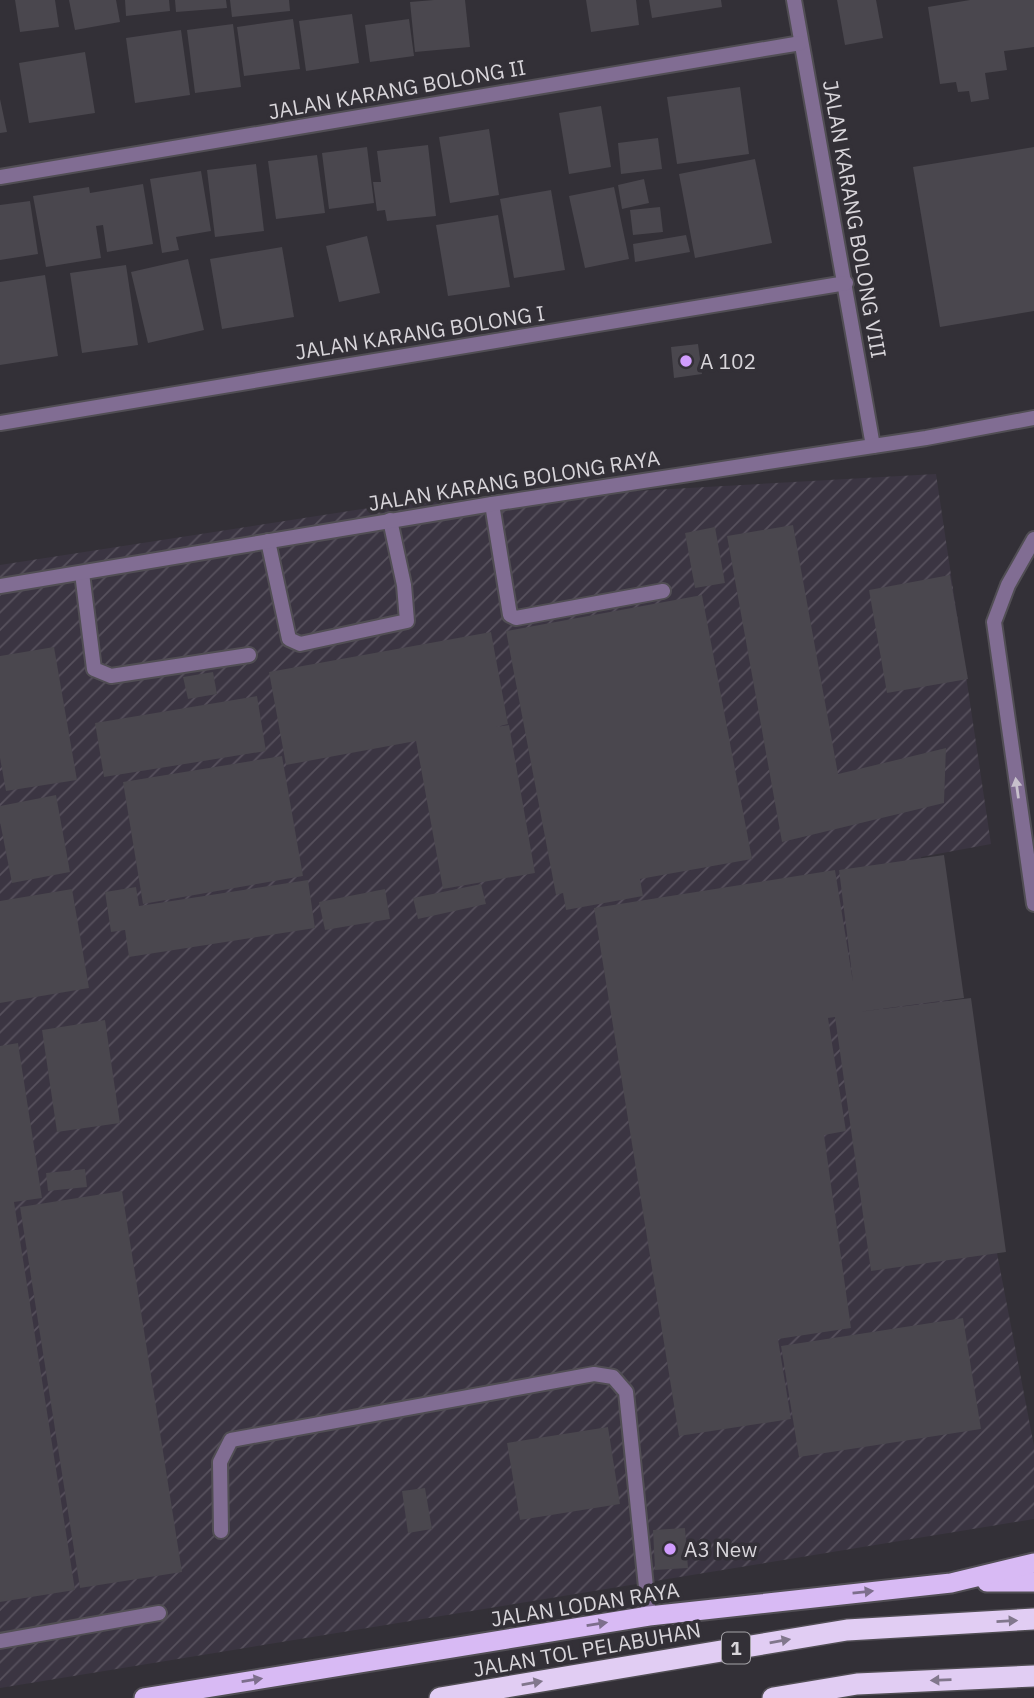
<svg xmlns="http://www.w3.org/2000/svg" width="1034" height="1698" viewBox="0 0 1034 1698" font-family="'IBM Plex Sans',sans-serif">
  <defs>
    <pattern id="industrial-furrows" width="10" height="10" patternUnits="userSpaceOnUse" patternTransform="scale(1.75)"><rect width="10" height="10" fill="#3b3542"/><path d="M-1 1l2-2M0 10L10 0M9 11l2-2" fill="none" stroke="#57515d"/></pattern>
  </defs>
  <rect width="100%" height="100%" fill="#333037"/>
  <!-- industrial -->
  <polygon fill="url(#industrial-furrows)" points="936,474 991,844 921,857 1034,1446 1034,1519 0,1688 0,565 388,505"/>
  <!-- building -->
  <g fill="#4a474e">
    <polygon points="15,0 55,0 59,27 20,32"/>
    <polygon points="69,0 116,0 120,22 75,30"/>
    <polygon points="125,0 169,0 170,11 126,16"/>
    <polygon points="175,0 226,0 227,8 176,12"/>
    <polygon points="230,0 289,0 290,11 232,17"/>
    <polygon points="434,0 465,0 470,47 415,52 410,2"/>
    <polygon points="586,0 636,0 639,25 591,32"/>
    <polygon points="649,0 721,0 722,7 652,18"/>
    <polygon points="837,0 876,0 883,38 845,45"/>
    <polygon points="970,0 1034,0 1034,47 1004,51 1007,70 985,73 989,99 971,102 969,91 958,92 956,82 940,84 928,7"/>
    <polygon points="352,14 359,63 306,71 299,21"/>
    <polygon points="293,19 300,69 244,76 237,27"/>
    <polygon points="409,19 414,56 370,62 365,25"/>
    <polygon points="233,24 241,87 195,93 187,30"/>
    <polygon points="181,30 190,95 135,103 126,38"/>
    <polygon points="85,52 95,113 29,123 19,63"/>
    <polygon points="740,87 749,154 677,164 667,97"/>
    <polygon points="0,99 7,132 0,133"/>
    <polygon points="601,106 611,167 569,174 559,113"/>
    <polygon points="489,129 499,195 450,203 439,137"/>
    <polygon points="658,138 662,169 621,174 618,143"/>
    <polygon points="428,145 436,216 387,221 385,210 377,211 373,182 381,182 377,151"/>
    <polygon points="367,147 374,203 329,209 322,153"/>
    <polygon points="1034,147 1034,311 940,327 913,167"/>
    <polygon points="317,155 325,213 276,219 268,161"/>
    <polygon points="755,159 772,243 695,258 679,174"/>
    <polygon points="256,164 264,231 215,237 207,170"/>
    <polygon points="201,171 211,231 176,237 179,250 162,253 150,179"/>
    <polygon points="644,179 649,203 622,209 618,185"/>
    <polygon points="143,184 153,244 107,252 103,225 96,226 101,258 46,267 33,196 89,187 90,193"/>
    <polygon points="614,187 629,259 585,268 569,196"/>
    <polygon points="551,190 565,270 514,278 500,199"/>
    <polygon points="30,201 38,254 0,260 0,205"/>
    <polygon points="660,207 663,232 633,235 630,210"/>
    <polygon points="498,215 510,287 448,296 436,225"/>
    <polygon points="686,235 690,252 635,262 633,244"/>
    <polygon points="367,236 380,293 339,302 326,246"/>
    <polygon points="282,247 294,317 222,329 210,259"/>
    <polygon points="188,259 204,330 148,343 131,272"/>
    <polygon points="126,265 138,345 82,353 70,273"/>
    <polygon points="45,275 58,356 0,365 0,282"/>
    <polygon points="698,344 702,374 674,378 671,347"/>
    <polygon points="793,525 838,774 946,748 944,803 782,842 727,536"/>
    <polygon points="715,527 725,583 695,588 685,533"/>
    <polygon points="950,575 968,679 887,693 869,590"/>
    <polygon points="702,595 752,859 640,879 643,896 566,910 563,893 556,895 506,631"/>
    <polygon points="491,632 508,724 496,727 509,725 535,873 443,889 416,741 286,765 269,672"/>
    <polygon points="54,647 77,780 6,791 0,758 0,656"/>
    <polygon points="213,672 217,694 188,699 183,677"/>
    <polygon points="257,696 266,751 104,777 95,723"/>
    <polygon points="282,756 303,876 143,904 123,782"/>
    <polygon points="56,795 70,872 12,883 0,822 0,806"/>
    <polygon points="944,855 964,998 858,1012 971,998 1006,1252 871,1271 835,1017 828,1018 846,1131 824,1135 851,1328 778,1339 791,1419 679,1436 594,908 835,870 853,982 839,870"/>
    <polygon points="308,880 315,928 129,957 125,930 111,932 105,892 136,887 139,906"/>
    <polygon points="481,884 486,904 418,919 413,898"/>
    <polygon points="72,889 89,988 0,1003 0,901"/>
    <polygon points="385,889 390,919 325,930 319,902"/>
    <polygon points="105,1020 120,1123 57,1132 42,1030"/>
    <polygon points="18,1043 42,1198 14,1202 75,1590 0,1602 0,1046"/>
    <polygon points="85,1169 87,1187 48,1191 46,1173"/>
    <polygon points="122,1191 182,1572 80,1588 20,1207"/>
    <polygon points="963,1318 981,1429 799,1457 781,1346"/>
    <polygon points="608,1427 620,1504 520,1520 507,1443"/>
    <polygon points="425,1488 432,1529 408,1533 402,1491"/>
    <polygon points="685,1528 688,1568 655,1570 653,1530"/>
  </g>
  <g fill="none" stroke-linecap="round" stroke-linejoin="round">
    <!-- service casing -->
    <g stroke="#514e54" stroke-width="18">
      <g id="service">
        <polyline points="492,504 510,615 516,618 663,591"/>
        <polyline points="1034,539 1008,585 994,622 1034,904"/>
        <polyline points="268,541 289,639 300,644 407,621 404,585 390,520"/>
        <polyline points="82,573 94,669 111,676 249,655"/>
        <polyline points="221,1531 220,1462 231,1440 594,1374 613,1377 626,1392 649,1616"/>
        <polyline points="0,1641 159,1613"/>
      </g>
    </g>
    <!-- minor casing -->
    <g stroke="#514e54" stroke-width="18">
      <g id="minor">
        <polyline points="794,0 873,446"/>
        <polyline points="0,177 801,43"/>
        <polyline points="0,423 846,283"/>
      </g>
    </g>
    <!-- tertiary casing -->
    <g stroke="#514e54" stroke-width="18">
      <polyline id="tertiary" points="0,586 492,504 926,438 1034,418"/>
    </g>
    <!-- trunk casing -->
    <g stroke="#514e54" stroke-width="23">
      <g id="trunk">
        <polyline points="987,1582 1034,1582"/>
        <polyline points="144,1698 649,1616 951,1583 1034,1563"/>
      </g>
    </g>
    <!-- motorway casing -->
    <g stroke="#514e54" stroke-width="24">
      <g id="motorway">
        <polyline points="440,1698 847,1630 1034,1619"/>
        <polyline points="773,1698 857,1684 1034,1676"/>
      </g>
    </g>
    <!-- service -->
    <use href="#service" stroke="#816d93" stroke-width="14"/>
    <!-- minor -->
    <use href="#minor" stroke="#816d93" stroke-width="14"/>
    <!-- tertiary -->
    <use href="#tertiary" stroke="#816d93" stroke-width="14"/>
    <!-- trunk -->
    <use href="#trunk" stroke="#d8baf4" stroke-width="19"/>
    <!-- motorway -->
    <use href="#motorway" stroke="#e1cdf3" stroke-width="21"/>
  </g>
  <!-- one-way arrows -->
  <defs><path id="oneway-solid" d="M-6-.8H1V-3.2L6.5 0L1 3.2V.8H-6Z" transform="scale(1.75)"/></defs>
  <use fill="#c7c0cc" href="#oneway-solid" transform="translate(1017 788) rotate(-98)"/>
  <g fill="#7d6e8c">
    <use href="#oneway-solid" transform="translate(863 1592) rotate(-6)"/>
    <use href="#oneway-solid" transform="translate(597 1624) rotate(-9)"/>
    <use href="#oneway-solid" transform="translate(252 1680) rotate(-9)"/>
  </g>
  <g fill="#81778c">
    <use href="#oneway-solid" transform="translate(1007 1621) rotate(-3)"/>
    <use href="#oneway-solid" transform="translate(780 1641) rotate(-10)"/>
    <use href="#oneway-solid" transform="translate(941 1680) rotate(178)"/>
    <use href="#oneway-solid" transform="translate(532 1683) rotate(-10)"/>
  </g>
  <!-- markers -->
  <g fill="#d19dfe" stroke="#333037" stroke-width="2.5">
    <circle cx="686" cy="361" r="7"/>
    <circle cx="670" cy="1549" r="7"/>
  </g>
  <g text-anchor="middle" dominant-baseline="central" stroke-width="7" stroke-linejoin="round" paint-order="stroke">
    <!-- shield labels -->
    <rect fill="#333037" stroke="#a6a4a9" stroke-width="2" x="722" y="1632.5" width="28" height="31" rx="5"/>
    <g font-size="19" font-weight="bold" fill="#d8d5da">
      <text x="736" y="1648">1</text>
    </g>
    <!-- street labels -->
    <g font-size="21" fill="#d8d5da" stroke="#333037">
      <text transform="translate(397 89) rotate(-10)">JALAN KARANG BOLONG II</text>
      <text transform="translate(855 219) rotate(80)">JALAN KARANG BOLONG VIII</text>
      <text transform="translate(420 332) rotate(-9)">JALAN KARANG BOLONG I</text>
      <text transform="translate(514 480) rotate(-9)">JALAN KARANG BOLONG RAYA</text>
      <text transform="translate(585 1604) rotate(-9)">JALAN LODAN RAYA</text>
      <text transform="translate(587 1649) rotate(-10)">JALAN TOL PELABUHAN</text>
    </g>
    <!-- poi labels -->
    <g font-size="21" fill="#d8d5da" stroke="#333037" text-anchor="start">
      <text x="700" y="361">A 102</text>
      <text x="684" y="1549">A3 New</text>
    </g>
  </g>
</svg>
